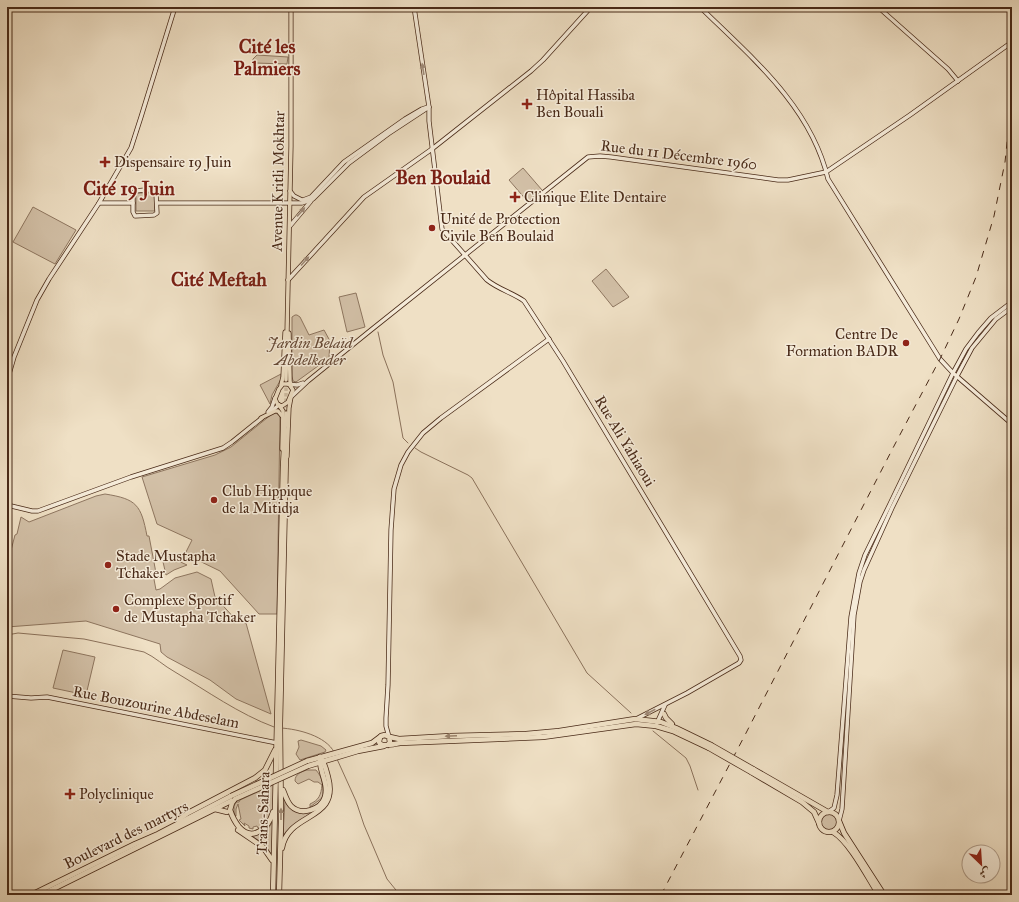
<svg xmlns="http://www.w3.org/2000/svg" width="1019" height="902" viewBox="0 0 1019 902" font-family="'IM FELL Great Primer',Amiri,serif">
  <rect width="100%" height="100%" fill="#efe0c5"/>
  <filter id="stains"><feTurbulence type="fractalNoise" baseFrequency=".005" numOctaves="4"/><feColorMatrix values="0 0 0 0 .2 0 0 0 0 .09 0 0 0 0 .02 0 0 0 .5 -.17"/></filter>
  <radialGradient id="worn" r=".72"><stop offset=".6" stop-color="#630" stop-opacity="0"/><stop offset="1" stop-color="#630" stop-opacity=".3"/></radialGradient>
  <!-- green -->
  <g fill="#d3c1a8" stroke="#8e7660">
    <polygon points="257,55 288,57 287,64 255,63 253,61 253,59"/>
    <polygon points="523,168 542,190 528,202 509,180"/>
    <rect x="136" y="193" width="19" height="18"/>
    <polygon points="33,207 76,230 55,264 13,242"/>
    <polygon points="606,269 629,297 613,307 592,281"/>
    <polygon points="356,293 365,327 347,332 339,297"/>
    <polygon points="295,315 297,315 300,317 309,335 324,330 330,341 329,358 296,382 293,381 292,376 292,317"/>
    <polygon points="281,374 281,379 272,395 270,404 260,385"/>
    <polygon points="276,413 280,416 277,614 259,614 220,571 185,554 192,540 157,524 142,477 215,455 231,447 272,414"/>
    <path d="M105 494C137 499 141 505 147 536H149L156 573 153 574 156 590 160 589 175 578 197 572 211 579 215 597 237 621 246 623 271 714 236 699 210 680 167 657 161 652 160 644 86 621 7 627V558H9L15 535 17 534 21 517 29 522 96 496Z"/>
    <polygon points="161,553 187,565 174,570 166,575"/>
    <polygon points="63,650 95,657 86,695 53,688"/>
    <polygon points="301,740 321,746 326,750 325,752 300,760 296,754 299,747 298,741"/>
    <path d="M322 764C324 772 327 780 328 788 330 814 295 816 283 836L285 800C295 818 322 814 327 795 330 784 323 773 322 764Z"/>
    <path d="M307 770H316C323 778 325 788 322 798L310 807V804C319 800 321 795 322 785L318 782H314L309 779 298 784 295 781C295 774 301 772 307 770Z"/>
    <polygon points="273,785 274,786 273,804 274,807 264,826 258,828 257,826 253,827 253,829 249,828 249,826 244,823 245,826 239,820 241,819 238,804 236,809 236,816 234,814 234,806 236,802 239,802 240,800"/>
    <circle cx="829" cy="822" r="8"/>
    <path d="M273 820 272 855 263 843 245 832C259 834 267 835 273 820Z"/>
  </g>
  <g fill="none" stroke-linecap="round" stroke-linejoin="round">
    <!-- stream -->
    <g stroke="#8b725c" stroke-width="1">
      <polyline points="378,332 383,355 393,382 403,438 408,443"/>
      <polyline points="415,448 421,452 468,475 472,478 587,673 631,713"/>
      <path d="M7 635 18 633 84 639 144 652C155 657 164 666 175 672 207 691 239 714 274 727"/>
      <path d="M281 728C298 729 326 736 334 752"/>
      <polyline points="653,731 686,758 690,766 698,790"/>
      <polyline points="337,759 356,801 364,825 387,879 400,895"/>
    </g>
    <!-- primary-tunnel -->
    <polyline stroke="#cebca2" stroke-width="3.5" stroke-dasharray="3.5 2" stroke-linecap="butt" points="286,413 286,382"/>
    <!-- secondary casing -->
    <g stroke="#492a18" stroke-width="5">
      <g id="secondary">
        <path d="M414 7 429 107V121L442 229 487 280C498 289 513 293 524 301L563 361 740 656 741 660 739 663 687 693 636 719"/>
        <path d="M700 7C751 57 811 106 828 179L940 359 953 373 1012 424"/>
        <polyline points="878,7 948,69 958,81"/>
        <polygon points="145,190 154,190 156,193 157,213 154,215 135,216 133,212 133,194 135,191"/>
        <polyline points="290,191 294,196 302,200"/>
        <polyline points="303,200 311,197 344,162 405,119 422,109 428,107"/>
        <polyline points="99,203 133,203"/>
        <polyline points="157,203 302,203 313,199 349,163 388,134 429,107"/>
        <polyline points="290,226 311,201"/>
        <polyline points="288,280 364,197 432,149 531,71 543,60 591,7"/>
        <polyline points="7,381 14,357 37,300 49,279 99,203 131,148 141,117 175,7"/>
        <polyline points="288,384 297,385 303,383"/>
        <polyline points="291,397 308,381 371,330 588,157 600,156 611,157 778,180 788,180 826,172 910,115 1012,42"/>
        <polyline points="268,412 272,407 275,398"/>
        <polyline points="269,413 279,405"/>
        <polyline points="7,505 32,511 38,511 131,477 223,448 232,442 262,418"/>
        <polyline points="7,696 31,698 47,697 277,743"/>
        <polyline points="657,723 665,705"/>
        <polyline points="389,737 386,726 386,718 388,685 391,530 394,489 401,465 408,452 423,433 441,418 549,339"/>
        <polyline points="828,812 834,808 837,795 851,617 859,573 865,555 889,506 953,373 966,349 978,333 991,318 1012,302"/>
        <polyline points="839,821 842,809 854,615 860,582 864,570 892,508 957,376 972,348 996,319 1012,307"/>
      </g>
    </g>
    <!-- primary casing -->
    <g stroke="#492a18" stroke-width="5">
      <g id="primary">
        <polyline points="289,333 290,381 291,386"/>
        <polyline points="286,380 291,146 291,7"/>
        <polygon points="283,384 289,384 293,390 288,402 282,406 278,405 275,399 279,389"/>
        <polyline points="281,385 283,377 285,332"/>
        <polyline points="279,405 283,411 282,449"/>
        <polyline points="261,418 275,411 278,411 282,416"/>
        <polyline points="285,430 286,413"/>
        <polyline points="287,457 289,408 291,397"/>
      </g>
    </g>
    <!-- highway casing -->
    <g stroke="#492a18" stroke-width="6">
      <g id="highway">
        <polyline points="664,714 666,718 672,724"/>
        <polyline points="390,737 399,739 450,736 526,734 559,731 635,719 661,722 676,728 711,745"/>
        <path d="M388 745 390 742 389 737 385 735 381 736C373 750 393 744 400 743L543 737 636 724 656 726 673 731 709 748"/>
        <polyline points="307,761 372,743 380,737"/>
        <polyline points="308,766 358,751 384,746"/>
        <polyline points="753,769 828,812"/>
        <polyline points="751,772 802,802 814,812 819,823"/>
        <path d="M283 790C285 795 287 802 291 806 301 816 321 810 325 797 329 782 318 770 320 757"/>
        <path d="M235 799 232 803 230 810C232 816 235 822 239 827 253 843 269 827 273 812"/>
        <polyline points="215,809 227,812"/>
        <circle cx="829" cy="822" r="10"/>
        <polyline points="178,820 188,813 255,778 265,770 275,750"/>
        <polyline points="839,821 844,833 884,895"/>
        <polyline points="238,830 263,847 272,860"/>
        <path d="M833 832C850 842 868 878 879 895"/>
        <path d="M282 848C288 811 340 822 328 777 326 770 325 763 320 757"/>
        <polyline points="31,895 135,844 158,834 231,796"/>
        <polyline points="41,895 235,799"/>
        <polyline points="273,895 283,466 285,430"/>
        <polyline points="279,895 281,822 280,724 286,455"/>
      </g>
    </g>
    <!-- secondary -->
    <use href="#secondary" stroke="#f5ebd9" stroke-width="3.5"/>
    <!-- primary -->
    <use href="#primary" stroke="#efe0c5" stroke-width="3.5"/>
    <!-- highway -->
    <use href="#highway" stroke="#efe0c5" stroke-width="4.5"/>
    <!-- rail -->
    <g stroke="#492a18" stroke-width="1" stroke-dasharray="7 7" stroke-linecap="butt">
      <polyline points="1011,7 1012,28"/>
      <polyline points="661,895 745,735 894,446 940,359 959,319 976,277 994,216 1005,162 1012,96"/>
    </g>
    <!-- highway-bridge casing -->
    <g stroke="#492a18" stroke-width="6" stroke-linecap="butt">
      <g id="highway-bridge">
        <polyline points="711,745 753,769"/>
        <polyline points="709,748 751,772"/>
        <polyline points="231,796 307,761"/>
        <polyline points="235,799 308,766"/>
      </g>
    </g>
    <!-- highway-bridge -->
    <use href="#highway-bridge" stroke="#efe0c5" stroke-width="4.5"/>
  </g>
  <!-- one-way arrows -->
  <defs><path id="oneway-solid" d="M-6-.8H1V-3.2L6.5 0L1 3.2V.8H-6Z"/></defs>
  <g fill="#9f8a78">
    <use href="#oneway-solid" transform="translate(423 69) rotate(-99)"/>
    <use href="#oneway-solid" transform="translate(301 212) rotate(-49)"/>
    <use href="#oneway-solid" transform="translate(305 261) rotate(-48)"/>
    <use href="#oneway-solid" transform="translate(650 712) rotate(153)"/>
  </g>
  <g fill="#9c856e">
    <use href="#oneway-solid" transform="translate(451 736) rotate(178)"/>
    <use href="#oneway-solid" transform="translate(281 814) rotate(-90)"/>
  </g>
  <!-- markers -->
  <g fill="#8f2418" stroke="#f5ebd9" stroke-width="1.5">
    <path d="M525 98h4v4h4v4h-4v4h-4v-4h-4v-4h4z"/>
    <path d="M103 156h4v4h4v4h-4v4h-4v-4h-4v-4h4z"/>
    <path d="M513 191h4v4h4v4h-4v4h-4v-4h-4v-4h4z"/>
    <circle cx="432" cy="228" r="4"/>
    <circle cx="906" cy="343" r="4"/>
    <circle cx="214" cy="500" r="4"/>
    <circle cx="108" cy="565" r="4"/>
    <circle cx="116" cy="609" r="4"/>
    <path d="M68 788h4v4h4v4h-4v4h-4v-4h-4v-4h4z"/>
  </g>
  <g text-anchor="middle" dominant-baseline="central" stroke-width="3" stroke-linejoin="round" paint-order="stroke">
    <!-- poi labels -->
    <g font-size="15" fill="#492a18" stroke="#f5ebd9" text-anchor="start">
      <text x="536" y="95">Hôpital Hassiba<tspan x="536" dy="17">Ben Bouali</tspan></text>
      <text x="114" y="162">Dispensaire 19 Juin</text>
      <text x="524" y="197">Clinique Elite Dentaire</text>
      <text x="440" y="219">Unité de Protection<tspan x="440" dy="17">Civile Ben Boulaid</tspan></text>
      <text x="898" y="334" text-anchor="end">Centre De<tspan x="898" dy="17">Formation BADR</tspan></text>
      <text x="222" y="491">Club Hippique<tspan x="222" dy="17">de la Mitidja</tspan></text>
      <text x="116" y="556">Stade Mustapha<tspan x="116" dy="17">Tchaker</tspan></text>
      <text x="124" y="600">Complexe Sportif<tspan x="124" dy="17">de Mustapha Tchaker</tspan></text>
      <text x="79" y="794">Polyclinique</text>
    </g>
    <!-- street labels -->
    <g font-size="15" fill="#492a18" stroke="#f5ebd9">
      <text transform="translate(679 155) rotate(7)">Rue du 11 Décembre 1960</text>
      <text transform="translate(278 181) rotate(-89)">Avenue Kritli Mokhtar</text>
      <text transform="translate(625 441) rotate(59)">Rue Ali Yahiaoui</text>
      <text transform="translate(156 707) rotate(11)">Rue Bouzourine Abdeselam</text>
      <text transform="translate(263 813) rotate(-88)">Trans-Sahara</text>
      <text transform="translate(126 835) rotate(-26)">Boulevard des martyrs</text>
    </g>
    <!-- park labels -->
    <g font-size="15" font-style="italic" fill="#654835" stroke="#f5ebd9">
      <text x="310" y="343">Jardin Belaïd<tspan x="310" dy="17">Abdelkader</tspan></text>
    </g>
    <!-- district labels -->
    <g font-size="19" font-weight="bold" fill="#7a1f14" stroke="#f5ebd9">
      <text x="267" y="46">Cité les<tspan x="267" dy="22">Palmiers</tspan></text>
      <text x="443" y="177">Ben Boulaid</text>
      <text x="129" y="188">Cité 19 Juin</text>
      <text x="219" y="279">Cité Meftah</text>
    </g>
  </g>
  <!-- margin -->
  <rect width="1019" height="902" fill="none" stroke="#efe0c5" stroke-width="24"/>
  <rect x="8" y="8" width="1003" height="886" fill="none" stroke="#492a18" stroke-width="2"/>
  <rect x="12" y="12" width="995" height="878" fill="none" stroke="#492a18"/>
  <!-- north arrow -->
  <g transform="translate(981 864) rotate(155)"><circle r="19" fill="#f5ebd9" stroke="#b09e8c"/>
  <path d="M0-3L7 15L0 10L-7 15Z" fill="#8f2418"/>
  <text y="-6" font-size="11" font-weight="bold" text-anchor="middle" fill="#492a18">ش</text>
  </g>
  <rect width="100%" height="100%" filter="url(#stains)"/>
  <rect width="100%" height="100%" fill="url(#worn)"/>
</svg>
